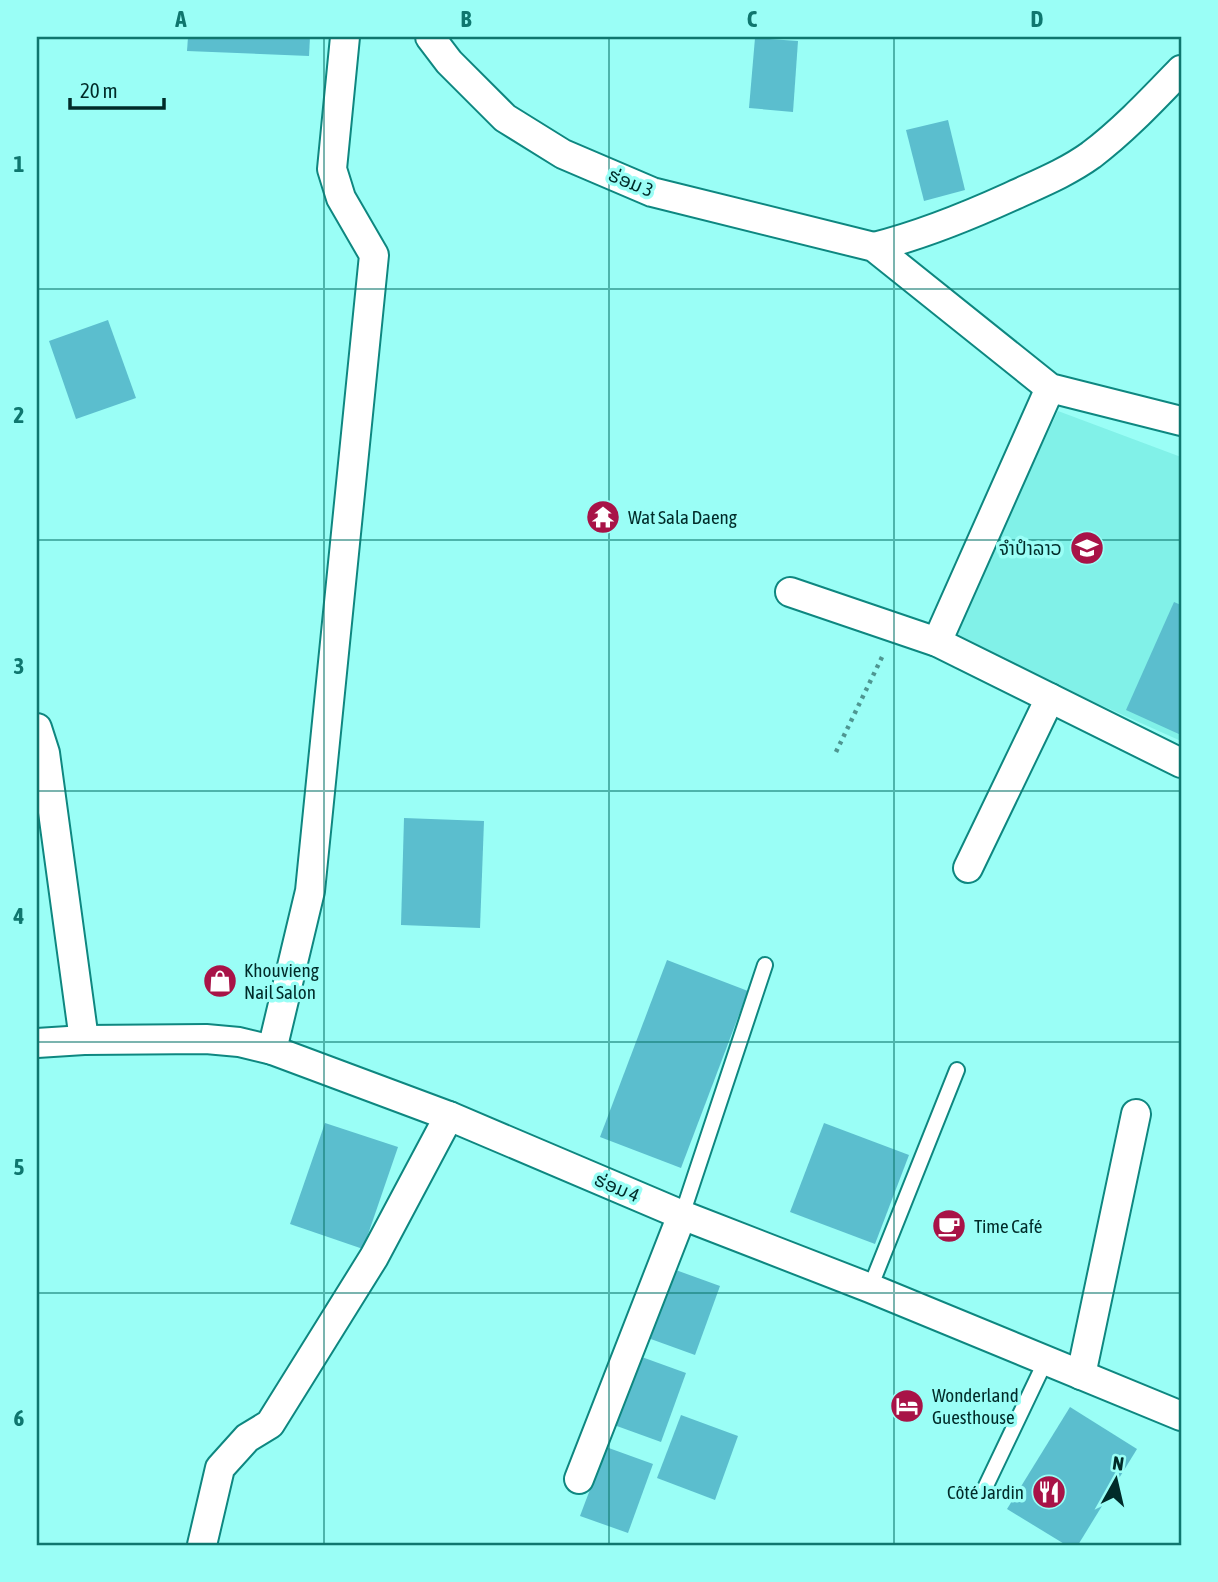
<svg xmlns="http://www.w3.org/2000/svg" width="1218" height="1582" viewBox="0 0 1218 1582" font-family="'Asap Condensed','Noto Sans Lao',sans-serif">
  <rect width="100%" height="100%" fill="#9afef6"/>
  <!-- built -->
  <polygon fill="#81f1e8" points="1058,411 1181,457 1181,741 951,638"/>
  <!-- building -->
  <g fill="#5bbece">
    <polygon points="188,37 310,37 309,56 187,51"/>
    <polygon points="755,38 798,41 793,112 749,108"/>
    <polygon points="948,120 965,190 924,201 906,130"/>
    <polygon points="108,320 136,398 76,419 49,341"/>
    <polygon points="1174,602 1181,605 1181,735 1126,710"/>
    <polygon points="404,818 484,821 480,928 401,925"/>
    <polygon points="667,960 748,991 681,1168 600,1137"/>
    <polygon points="325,1123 398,1147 363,1249 290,1224"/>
    <polygon points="824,1123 909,1155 875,1244 790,1212"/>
    <polygon points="673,1269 720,1286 695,1355 648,1338"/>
    <polygon points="639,1356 686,1373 661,1442 614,1425"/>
    <polygon points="1070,1407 1137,1449 1078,1545 1066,1545 1007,1509"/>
    <polygon points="681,1415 738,1436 715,1500 657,1478"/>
    <polygon points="606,1447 653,1464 628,1533 580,1516"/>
  </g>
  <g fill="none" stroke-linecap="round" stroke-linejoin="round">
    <!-- lane casing -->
    <g stroke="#0e8780" stroke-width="18">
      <g id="lane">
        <polyline points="682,1215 765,965"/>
        <polyline points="870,1288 957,1070"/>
        <polyline points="984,1490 1046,1360"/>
      </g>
    </g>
    <!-- street casing -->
    <g stroke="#0e8780" stroke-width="32">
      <g id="street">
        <polyline points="430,37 449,62 505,118 563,154 652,192 874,247 1050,388 1181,421"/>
        <path d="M874 247C922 235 966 217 1010 197 1038 184 1066 173 1091 155 1124 130 1153 99 1181 70"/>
        <polyline points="790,592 937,642 1181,763"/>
        <polyline points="937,642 1050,388"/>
        <polyline points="37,728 45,753 84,1040"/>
        <polyline points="968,868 1050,698"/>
        <polyline points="37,1043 84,1040 206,1039 239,1042 272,1050 449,1116 682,1215 870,1288 1181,1416"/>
        <polyline points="272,1050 310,891 374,255 341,198 332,169 345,37"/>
        <polyline points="1081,1375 1136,1114"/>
        <polyline points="579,1479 682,1215"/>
        <polyline points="202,1545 220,1468 247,1438 270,1424 374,1257 449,1116"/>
      </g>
    </g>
    <!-- path -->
    <polyline stroke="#4e9691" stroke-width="4.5" stroke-dasharray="3.5 5" stroke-linecap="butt" points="836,752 883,655"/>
    <!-- lane -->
    <use href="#lane" stroke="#fff" stroke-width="14"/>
    <!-- street -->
    <use href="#street" stroke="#fff" stroke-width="28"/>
  </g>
  <!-- grid -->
  <path fill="none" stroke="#0f766e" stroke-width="2" stroke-opacity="0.55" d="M324 37V1545M609 37V1545M894 37V1545M37 289H1181M37 540H1181M37 791H1181M37 1042H1181M37 1293H1181"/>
  <!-- icons -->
  <defs>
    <g id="temple-disc" transform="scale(1.75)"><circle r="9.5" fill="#a81347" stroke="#9afef6"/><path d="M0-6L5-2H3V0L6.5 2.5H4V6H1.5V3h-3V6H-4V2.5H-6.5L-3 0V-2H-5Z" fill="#fff"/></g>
    <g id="school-disc" transform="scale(1.75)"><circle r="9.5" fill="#a81347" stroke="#9afef6"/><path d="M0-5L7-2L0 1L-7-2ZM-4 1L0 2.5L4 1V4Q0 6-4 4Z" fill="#fff"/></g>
    <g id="shop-disc" transform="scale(1.75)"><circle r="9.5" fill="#a81347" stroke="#9afef6"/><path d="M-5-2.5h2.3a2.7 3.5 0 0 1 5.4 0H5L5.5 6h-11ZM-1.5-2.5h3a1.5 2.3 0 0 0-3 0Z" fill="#fff"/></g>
    <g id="cafe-disc" transform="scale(1.75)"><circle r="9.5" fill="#a81347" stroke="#9afef6"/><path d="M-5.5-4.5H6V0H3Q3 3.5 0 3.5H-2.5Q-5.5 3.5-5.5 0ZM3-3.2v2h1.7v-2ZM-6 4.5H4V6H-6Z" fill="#fff"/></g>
    <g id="hotel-disc" transform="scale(1.75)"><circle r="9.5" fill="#a81347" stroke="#9afef6"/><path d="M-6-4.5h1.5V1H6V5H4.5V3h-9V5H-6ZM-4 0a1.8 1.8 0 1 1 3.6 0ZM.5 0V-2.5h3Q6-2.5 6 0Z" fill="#fff"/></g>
    <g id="restaurant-disc" transform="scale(1.75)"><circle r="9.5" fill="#a81347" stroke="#9afef6"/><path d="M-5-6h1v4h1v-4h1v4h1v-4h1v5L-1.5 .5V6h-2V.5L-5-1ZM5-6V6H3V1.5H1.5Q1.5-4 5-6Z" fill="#fff"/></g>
  </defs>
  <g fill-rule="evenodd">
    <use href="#temple-disc" x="603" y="517"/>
    <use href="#school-disc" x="1087" y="548"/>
    <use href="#shop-disc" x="220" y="981"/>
    <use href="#cafe-disc" x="949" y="1226"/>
    <use href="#hotel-disc" x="907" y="1406"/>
    <use href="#restaurant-disc" x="1049" y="1492"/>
  </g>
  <g text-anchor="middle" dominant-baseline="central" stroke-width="7" stroke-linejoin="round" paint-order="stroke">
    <!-- street labels -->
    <g font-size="19" fill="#002b29" stroke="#9afef6">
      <text transform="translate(631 182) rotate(22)">ຮ່ອມ 3</text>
      <text transform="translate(617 1187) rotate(23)">ຮ່ອມ 4</text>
    </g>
    <!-- poi labels -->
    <g font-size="19" fill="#002b29" stroke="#9afef6" text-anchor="start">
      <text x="628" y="517">Wat Sala Daeng</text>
      <text x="1062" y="548" text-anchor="end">ຈຳປຳລາວ</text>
      <text x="244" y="970">Khouvieng<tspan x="244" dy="22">Nail Salon</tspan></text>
      <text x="974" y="1226">Time Café</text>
      <text x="932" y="1395">Wonderland<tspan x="932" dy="22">Guesthouse</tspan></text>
      <text x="1024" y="1492" text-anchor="end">Côté Jardin</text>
    </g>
  </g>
  <!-- border -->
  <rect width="1218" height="1582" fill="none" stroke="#9afef6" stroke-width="77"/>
  <!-- north arrow -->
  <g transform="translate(1116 1480) rotate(8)" stroke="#9afef6" stroke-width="5" paint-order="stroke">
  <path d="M0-5L12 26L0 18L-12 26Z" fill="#002b29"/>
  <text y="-10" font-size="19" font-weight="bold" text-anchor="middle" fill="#002b29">N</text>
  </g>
  <!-- scale -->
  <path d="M70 98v10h94v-10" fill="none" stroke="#002b29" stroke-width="3.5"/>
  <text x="80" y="98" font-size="21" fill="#002b29" stroke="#9afef6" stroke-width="5" paint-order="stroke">20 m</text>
  <rect x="38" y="38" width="1142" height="1506" fill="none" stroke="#0f766e" stroke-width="2.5"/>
  <g font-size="23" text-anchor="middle" font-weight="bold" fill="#0f766e">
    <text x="181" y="27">A</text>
    <text x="466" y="27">B</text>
    <text x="752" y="27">C</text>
    <text x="1037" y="27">D</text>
    <text x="19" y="172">1</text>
    <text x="19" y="423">2</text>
    <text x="19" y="674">3</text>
    <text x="19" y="924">4</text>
    <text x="19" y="1175">5</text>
    <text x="19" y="1426">6</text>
  </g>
</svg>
